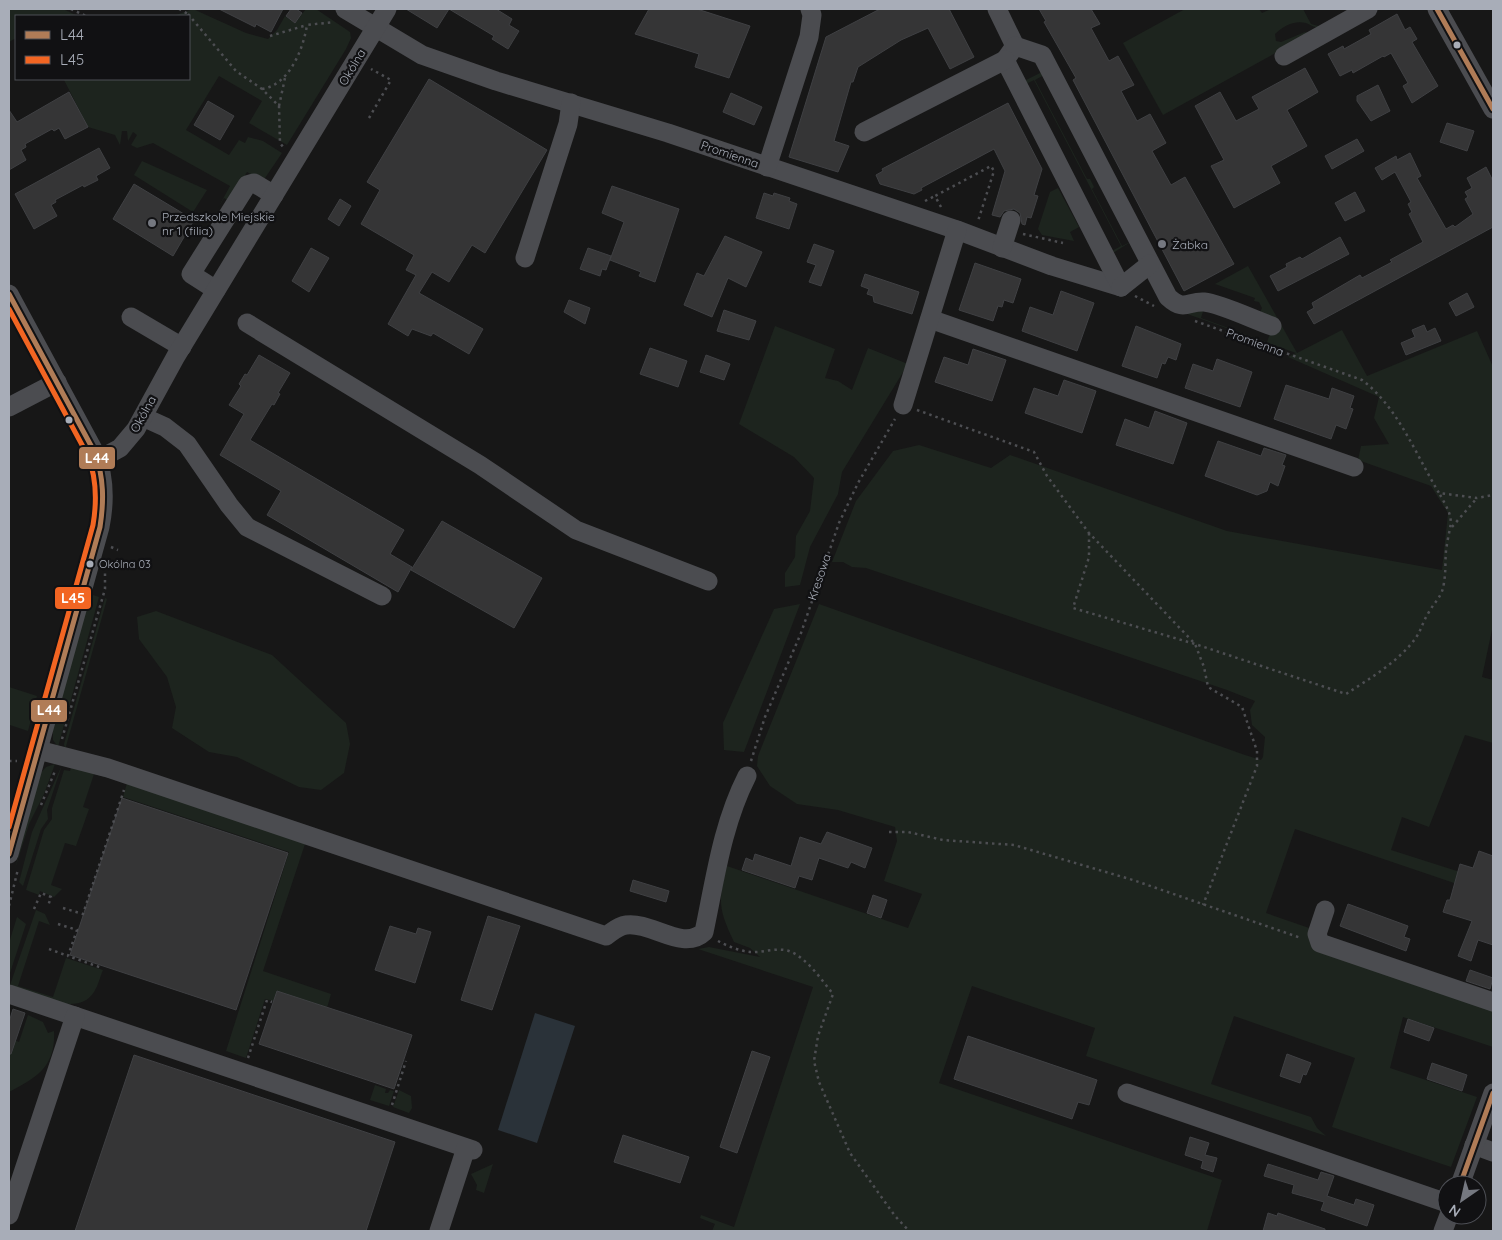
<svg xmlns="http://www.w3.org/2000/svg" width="1502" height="1240" viewBox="0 0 1502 1240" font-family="Quicksand,sans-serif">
  <rect width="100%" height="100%" fill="#171717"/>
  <!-- green -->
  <g fill="#1d241e">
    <polygon points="9,9 63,9 78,16 16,16 16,38 9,42"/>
    <polygon points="193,9 246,33 268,39 277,30 285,16 295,23 306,9 316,9 350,32 351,38 346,49 287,145 249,123 262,101 219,76 186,130 229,155 239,140 245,143 248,137 263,141 282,153 263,181 247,172 229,201 224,198 218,208 230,186 153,143 137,148 131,145 137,135 133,132 128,141 127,131 122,131 120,145 115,135 88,127 64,80 189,79 189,16 176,15"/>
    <path d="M1185 9H1259L1262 13 1271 9H1303L1311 24 1322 27C1315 29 1312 25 1306 23 1294 20 1283 26 1275 34L1276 41 1281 42 1305 32 1308 33 1281 50 1163 115 1123 43Z"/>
    <polygon points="1042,72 1044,75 1035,80 1087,179 1090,179 1094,187 1092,189 1122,246 1132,241 1113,253 1112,251 1121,246 1034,80 1024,85 1022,82"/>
    <polygon points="142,161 207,190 193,212 134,175"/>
    <polygon points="1058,188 1079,227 1070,232 1074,241 1042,235 1038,229 1050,192"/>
    <path d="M1248 266 1297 353 1342 330 1367 376 1477 331 1493 367V625L1482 677 1493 680V743L1465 735 1429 827 1402 817 1391 850 1460 872 1457 884 1295 829 1266 913 1312 929 1493 1007V1047L1403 1017 1390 1068 1477 1097 1451 1167 1332 1127 1355 1058 1234 1016 1211 1084 1311 1117 1317 1128 1326 1136 1086 1056 1095 1028 972 986 939 1083 1222 1180 1207 1231H712L715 1224 700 1218 701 1215 734 1227 813 987 698 949 709 947 760 957 750 948 734 942C718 908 718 902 727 866L908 928 922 894 884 881 897 841 895 827 838 810 797 804 770 786 757 766 758 756 819 604 1245 755 1261 760 1263 757 1265 737 1252 725 1250 710 1255 701 1227 690 866 568 852 567 843 562H832L856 501 893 451 919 445 991 468 1010 455 1227 531 1442 570 1448 513 1431 486 1358 460 1361 446 1389 444 1374 418 1379 397 1288 357 1296 353 1179 311 1204 308 1201 318 1267 342 1271 331 1259 315 1262 308 1259 302 1254 301 1255 298 1215 284Z"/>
    <polygon points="775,326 835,349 825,378 838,381 852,390 868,348 908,364 842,472 838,494 810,547 800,585 785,587 785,573 795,557 796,536 810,511 814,478 794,457 739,424"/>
    <polygon points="90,594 99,597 58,747 53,740 53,728"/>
    <polygon points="105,598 107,599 65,750 64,744"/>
    <polygon points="800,604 744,752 724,750 723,723 774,609"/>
    <polygon points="156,611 272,655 346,723 350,744 344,773 321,790 299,787 237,757 209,752 172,728 176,707 167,677 139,639 137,617"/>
    <polygon points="9,687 37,696 28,731 10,725 9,733"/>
    <polygon points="55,764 44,794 29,824 15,869 39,775 46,767"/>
    <polygon points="62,765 47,810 48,819 41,829 23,886 19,882 32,832"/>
    <polygon points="71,767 92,771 306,841 263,971 331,994 327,1008 277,991 274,1001 265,999 246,1058 226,1051 289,852 123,797 127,783 94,774 83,807 89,809 76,846 65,843 51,885 62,889 54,897 40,891 39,895 26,890 44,830 52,819 52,808 64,770 70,771"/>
    <path d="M36 910 45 914 50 925 39 921 18 986 53 997 66 958 103 970C100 977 98 986 94 992 77 1019 33 993 10 985Z"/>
    <polygon points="17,917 26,924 9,976 9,943"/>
    <path d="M28 1015 43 1022 48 1033 54 1031C56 1067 36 1078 9 1092V1038L19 1042Z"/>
    <polygon points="375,1085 386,1089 385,1093 388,1093 390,1090 394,1091 389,1106 370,1100"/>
    <polygon points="399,1090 411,1096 412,1108 409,1113 393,1107"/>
    <polygon points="493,1164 484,1193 476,1190 477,1185 471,1174"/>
  </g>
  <!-- water -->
  <polygon fill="#2a3239" points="535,1013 575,1026 537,1143 498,1130"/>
  <!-- building -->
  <g fill="#353536" stroke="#3f4043">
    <polygon points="219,9 283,9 271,32 256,24 255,27"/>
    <polygon points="291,9 296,9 302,13 295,23 286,16"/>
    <polygon points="406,9 496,9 512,19 509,25 519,31 508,49 492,39 494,36 449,9 437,28"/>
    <polygon points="649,9 697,9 750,26 729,78 695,67 699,54 635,34"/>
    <polygon points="880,9 949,9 974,57 950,69 928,28 901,40 858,67 853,82 851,82 834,141 849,146 838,172 789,157 826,37"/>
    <polygon points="1039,9 1091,9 1100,24 1091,28 1109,61 1118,56 1134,85 1121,91 1137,121 1150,114 1166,143 1152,151 1171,185 1185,177 1234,264 1184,291 1073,80 1076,78 1044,22 1046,21"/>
    <polygon points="1397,14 1405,30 1410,27 1417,39 1412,42 1438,86 1412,103 1403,86 1408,83 1391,53 1384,57 1383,56 1353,73 1352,70 1340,76 1328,54 1343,46 1344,49 1371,34 1369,30"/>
    <polygon points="1305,68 1318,92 1287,110 1307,146 1271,166 1280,183 1234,208 1211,166 1224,160 1195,106 1220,92 1236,121 1259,109 1252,97"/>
    <polygon points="429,79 547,150 485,253 472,245 449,282 432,272 419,293 483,329 469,354 433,333 431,336 412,329 408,336 388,324 416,275 406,270 414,255 361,224 380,190 367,182"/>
    <polygon points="1378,85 1390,111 1371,121 1357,101 1357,96"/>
    <polygon points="69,92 88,127 65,139 59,128 54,131 52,129 25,144 26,147 21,150 26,160 9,170 9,110 17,122"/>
    <polygon points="731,93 762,107 754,125 723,112"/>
    <polygon points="208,101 234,116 220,140 194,125"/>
    <polygon points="1008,103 1042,169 1034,195 1038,196 1031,218 1027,217 1025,225 1022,224 1020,213 1014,209 1004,211 1000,217 992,215 1005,171 994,149 921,188 922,190 914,194 880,184 876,175 883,171 882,169"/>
    <polygon points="1447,123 1474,131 1467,151 1440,142"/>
    <polygon points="1357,139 1364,151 1332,169 1325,156"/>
    <polygon points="99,148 110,168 96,176 98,180 84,187 83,185 55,200 56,202 51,205 57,216 34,229 15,194"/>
    <polygon points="1410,153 1421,176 1417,178 1446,229 1453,225 1455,227 1473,214 1465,199 1468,197 1465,192 1472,188 1467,178 1486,167 1493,181 1493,227 1314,324 1307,312 1314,308 1312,303 1360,275 1362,278 1392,262 1390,260 1423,242 1409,214 1412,212 1408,204 1411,202 1395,172 1382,180 1375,168 1396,156 1397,160"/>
    <polygon points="134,184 194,220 173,256 113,219"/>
    <polygon points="612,186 679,209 655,282 639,276 641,272 610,260 624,222 602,213"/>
    <polygon points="1355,192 1365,211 1345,221 1335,203"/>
    <polygon points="764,193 773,196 774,193 790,198 789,201 797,204 789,229 756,218"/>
    <polygon points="340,199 351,206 339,226 328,219"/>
    <polygon points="725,236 762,252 746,287 728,278 712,317 684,305 697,273 704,276"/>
    <polygon points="1340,237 1349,254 1278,291 1270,276 1287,267 1286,264 1300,257 1302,259"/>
    <polygon points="814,244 834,251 821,286 809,282 816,265 807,262"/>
    <polygon points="311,248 329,258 309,292 292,281"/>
    <polygon points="588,248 611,256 606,270 602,269 600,276 580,269"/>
    <polygon points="975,263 1021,279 1013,303 1004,300 1002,307 998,306 993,321 959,310"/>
    <polygon points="865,274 919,292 912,314 874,302 873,296 867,294 869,289 861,286"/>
    <polygon points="1061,291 1094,303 1077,351 1022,331 1030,307 1053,315"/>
    <polygon points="1467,293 1474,307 1456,316 1449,303"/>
    <polygon points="569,300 590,308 585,324 564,312"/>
    <polygon points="724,310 756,321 749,340 717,331"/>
    <polygon points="1424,325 1427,332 1435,328 1441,341 1406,355 1401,343 1415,337 1412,330"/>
    <polygon points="1136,326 1181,344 1176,360 1168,357 1165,364 1162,363 1157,378 1122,366"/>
    <polygon points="650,348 687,361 678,387 640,374"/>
    <polygon points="973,349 1006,360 992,401 935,382 944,357 968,365"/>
    <polygon points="259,355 290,373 278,393 280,394 274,405 272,404 250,440 404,530 390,554 412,567 398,592 267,515 281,491 220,455 244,414 229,405 241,386 239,384 245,374 247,375"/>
    <polygon points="706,355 730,364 724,380 700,372"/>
    <polygon points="1217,359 1252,372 1240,407 1185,388 1193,364 1213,371"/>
    <polygon points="1064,380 1096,391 1082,433 1025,413 1034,388 1058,396"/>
    <polygon points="1286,385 1329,399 1332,388 1354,396 1350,408 1353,409 1346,429 1336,425 1331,439 1274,419"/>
    <polygon points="1155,411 1187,423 1173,464 1116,445 1125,419 1149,428"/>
    <polygon points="1218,441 1261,456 1264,448 1286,455 1282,465 1285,466 1278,486 1270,482 1267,491 1257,495 1205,476"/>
    <polygon points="442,521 542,578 514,628 411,570"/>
    <polygon points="122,798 288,853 236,1010 70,955"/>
    <polygon points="827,832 872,848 865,868 851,862 848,868 819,858 812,880 799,876 795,888 742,870 746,858 753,861 755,854 791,866 800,837 821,844"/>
    <polygon points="1479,851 1493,856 1493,945 1478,940 1471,961 1458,956 1472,921 1443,912 1447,900 1450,900 1460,864 1473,868"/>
    <polygon points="633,880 669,891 666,902 630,891"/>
    <polygon points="873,895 887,900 881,918 867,913"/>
    <polygon points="1348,904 1408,926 1404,937 1410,939 1406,951 1340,926"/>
    <polygon points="488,916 520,926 492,1010 461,1000"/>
    <polygon points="390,926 416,934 418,928 431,932 415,983 375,970"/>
    <polygon points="1470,970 1493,978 1490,989 1466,981"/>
    <polygon points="277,991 412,1035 394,1089 259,1044"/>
    <polygon points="13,1009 25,1013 11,1054 9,1054 9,1022"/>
    <polygon points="1408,1019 1434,1028 1429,1041 1404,1032"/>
    <polygon points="968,1036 1097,1080 1089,1105 1078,1102 1072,1119 954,1079"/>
    <polygon points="752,1051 770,1057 737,1153 720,1147"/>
    <polygon points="1287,1054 1311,1063 1306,1075 1303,1074 1300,1083 1280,1076"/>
    <polygon points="134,1055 395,1142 366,1231 75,1231"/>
    <polygon points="1432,1063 1467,1075 1462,1091 1427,1079"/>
    <polygon points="623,1135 689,1157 680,1183 614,1162"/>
    <polygon points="1190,1137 1209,1143 1205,1155 1217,1158 1213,1172 1201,1168 1203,1161 1185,1155"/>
    <polygon points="1268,1164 1318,1180 1321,1172 1334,1176 1327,1196 1354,1205 1356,1199 1374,1205 1367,1226 1321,1210 1324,1202 1292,1193 1294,1185 1264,1176"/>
    <polygon points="1268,1213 1277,1216 1278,1213 1325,1229 1325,1231 1263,1231"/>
  </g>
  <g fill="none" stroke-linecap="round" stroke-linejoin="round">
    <!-- path -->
    <g stroke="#4d4e52" stroke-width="2.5" stroke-dasharray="2.5 4" stroke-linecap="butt">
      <polyline points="71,9 86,16"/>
      <polyline points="179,9 188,14 187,16"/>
      <polyline points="188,14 236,71 262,89 279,106 280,143 284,148"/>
      <polyline points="270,36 307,25"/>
      <path d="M262 89C289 85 303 50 307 25L334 22"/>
      <polyline points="279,106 285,78"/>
      <polyline points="369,118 391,80 371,69"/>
      <polyline points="925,201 935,196"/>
      <polyline points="941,207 935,196 991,166 994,171 978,221"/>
      <polyline points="1023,234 1063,243"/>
      <polyline points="1135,296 1154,306"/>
      <path d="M1195 321 1362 380C1398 407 1416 455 1439 493L1477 498 1493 495"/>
      <polyline points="917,410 1034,452 1047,476 1089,533 1195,644 1204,667 1208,687 1242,707 1257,751 1257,766 1203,905"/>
      <polyline points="1452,527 1477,498"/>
      <path d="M1089 533V557L1073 608 1195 644 1346 694C1369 679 1398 662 1415 639 1421 631 1423 621 1429 612 1435 601 1443 596 1444 582 1446 572 1445 561 1446 551 1450 519 1457 524 1439 493"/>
      <polyline points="111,547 118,550"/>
      <polyline points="62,739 105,589 105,573"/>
      <polyline points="9,761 17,761"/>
      <polyline points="751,761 765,717 801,633 839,523 858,483 895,419"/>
      <polyline points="41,805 55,771"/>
      <polyline points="889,832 908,832 943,840 1014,845 1133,880 1301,938"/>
      <polyline points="9,906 18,869"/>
      <polyline points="63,908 83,914 124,790"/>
      <polyline points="34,909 41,893 51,897 48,906"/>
      <polyline points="58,924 77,930 68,956 102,968"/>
      <path d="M718 941C727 946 740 951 750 952 763 953 776 947 789 951 807 958 821 979 833 994L818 1036 814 1061 819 1082 850 1153 895 1216 909 1231"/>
      <polyline points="49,949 68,956"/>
      <polyline points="248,1058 267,1000 272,1002"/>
      <polyline points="392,1105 406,1061"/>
    </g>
    <!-- minor -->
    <g stroke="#4b4c50" stroke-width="19">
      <polyline points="345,9 422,55 496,81 668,133 957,230 1052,266 1121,287"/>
      <polyline points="997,9 1015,46 1005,60 1121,287"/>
      <polyline points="1437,9 1493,109"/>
      <path d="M1015 46 1042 55 1168 297C1184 312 1188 301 1204 302 1222 304 1254 320 1272 326"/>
      <polyline points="1284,56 1368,9"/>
      <polyline points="864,132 1005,60"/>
      <polyline points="767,167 809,37 812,15 810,9"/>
      <polyline points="1002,248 1011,220"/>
      <polyline points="525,258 568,124 571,103"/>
      <polyline points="1121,287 1150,264"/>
      <polyline points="216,290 191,274 247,185 254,183 274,195"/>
      <path d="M9 294 95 453C105 477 105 502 100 527L9 854"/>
      <polyline points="131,317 182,347"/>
      <polyline points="930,319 1354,467"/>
      <polyline points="247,323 480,465 576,530 708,581"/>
      <polyline points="903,405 957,230"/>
      <polyline points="9,407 57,382"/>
      <polyline points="143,417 165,427 187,444 229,505 247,527 382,596"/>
      <polyline points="98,460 120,448 136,429 176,356 387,9"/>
      <path d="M38 750 108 768 606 936C612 932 618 926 626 925 651 921 683 952 704 932 715 880 722 825 747 776"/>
      <polyline points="1325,910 1317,934 1320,943 1493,1002"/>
      <polyline points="9,994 473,1150"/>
      <polyline points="1127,1093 1447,1203"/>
      <polyline points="1474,1145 1493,1152"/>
      <polyline points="1460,1185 1493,1093"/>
      <polyline points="9,1215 75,1016"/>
      <polyline points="439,1231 466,1148"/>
      <polyline points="1443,1231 1449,1215"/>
    </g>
    <!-- bus-1 casing -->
    <g stroke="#111113" stroke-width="9">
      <g id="bus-1">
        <polyline points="1437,9 1493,109"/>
        <path d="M9 294 95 453C104 478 104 501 100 527L9 854"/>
        <polyline points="1460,1185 1493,1093"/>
      </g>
    </g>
    <!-- bus-2 casing -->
    <g stroke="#111113" stroke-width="9">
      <path id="bus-2" d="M9 309 88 456C97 479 97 501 93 525L9 827"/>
    </g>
    <!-- bus-1 -->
    <use href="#bus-1" stroke="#b07c57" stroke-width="5"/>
    <!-- bus-2 -->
    <use href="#bus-2" stroke="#f26522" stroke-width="5"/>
  </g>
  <!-- markers -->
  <g fill="#a8adb8" stroke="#111113" stroke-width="2">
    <circle cx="1457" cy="45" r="4.5"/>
    <circle cx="69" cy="420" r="4.5"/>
    <circle cx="90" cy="564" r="4.5"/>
  </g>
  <g fill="#757880" stroke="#111113" stroke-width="2">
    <circle cx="152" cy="223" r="5"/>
    <circle cx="1162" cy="244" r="5"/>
  </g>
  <g text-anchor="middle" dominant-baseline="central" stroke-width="4.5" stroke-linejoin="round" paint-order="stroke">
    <!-- bus labels -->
    <g font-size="11" fill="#a8adb8" stroke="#111113" text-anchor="start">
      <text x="99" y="564">Okólna 03</text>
    </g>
    <!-- street labels -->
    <g font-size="12" fill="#a8adb8" stroke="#111113">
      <text transform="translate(352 67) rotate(-59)">Okólna</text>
      <text transform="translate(730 154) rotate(19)">Promienna</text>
      <text transform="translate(1255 342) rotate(20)">Promienna</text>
      <text transform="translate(143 414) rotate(-61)">Okólna</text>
      <text transform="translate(819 577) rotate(-71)">Kresowa</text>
    </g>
    <!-- poi labels -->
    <g font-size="12" fill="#a8adb8" stroke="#111113" text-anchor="start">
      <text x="162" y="216">Przedszkole Miejskie<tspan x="162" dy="14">nr 1 (filia)</tspan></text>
      <text x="1172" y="244">Żabka</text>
    </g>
  </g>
  <g stroke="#111113" stroke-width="2">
    <rect x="78" y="446" width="38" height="24" rx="5" fill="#b07c57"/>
    <rect x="54" y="586" width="38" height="24" rx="5" fill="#f26522"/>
    <rect x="30" y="699" width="38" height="24" rx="5" fill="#b07c57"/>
  </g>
  <g font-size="14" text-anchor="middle" font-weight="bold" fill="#fff">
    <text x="97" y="463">L44</text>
    <text x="73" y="603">L45</text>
    <text x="49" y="715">L44</text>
  </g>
  <!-- border -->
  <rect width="1502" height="1240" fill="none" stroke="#a8adb8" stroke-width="20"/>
  <!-- legend -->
  <rect x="15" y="15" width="175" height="65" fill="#111113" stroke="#4d4f55"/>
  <rect x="25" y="31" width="25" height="8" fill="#b07c57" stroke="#4d4f55"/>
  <text x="60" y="40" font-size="15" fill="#a8adb8">L44</text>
  <rect x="25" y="56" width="25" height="8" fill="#f26522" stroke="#4d4f55"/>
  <text x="60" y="65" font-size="15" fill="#a8adb8">L45</text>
  <!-- north arrow -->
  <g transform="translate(1462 1200) rotate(214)"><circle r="24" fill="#111113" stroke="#4d4f55"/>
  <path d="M0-4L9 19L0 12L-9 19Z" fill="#757880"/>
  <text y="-8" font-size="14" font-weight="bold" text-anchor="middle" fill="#a8adb8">N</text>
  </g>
</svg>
